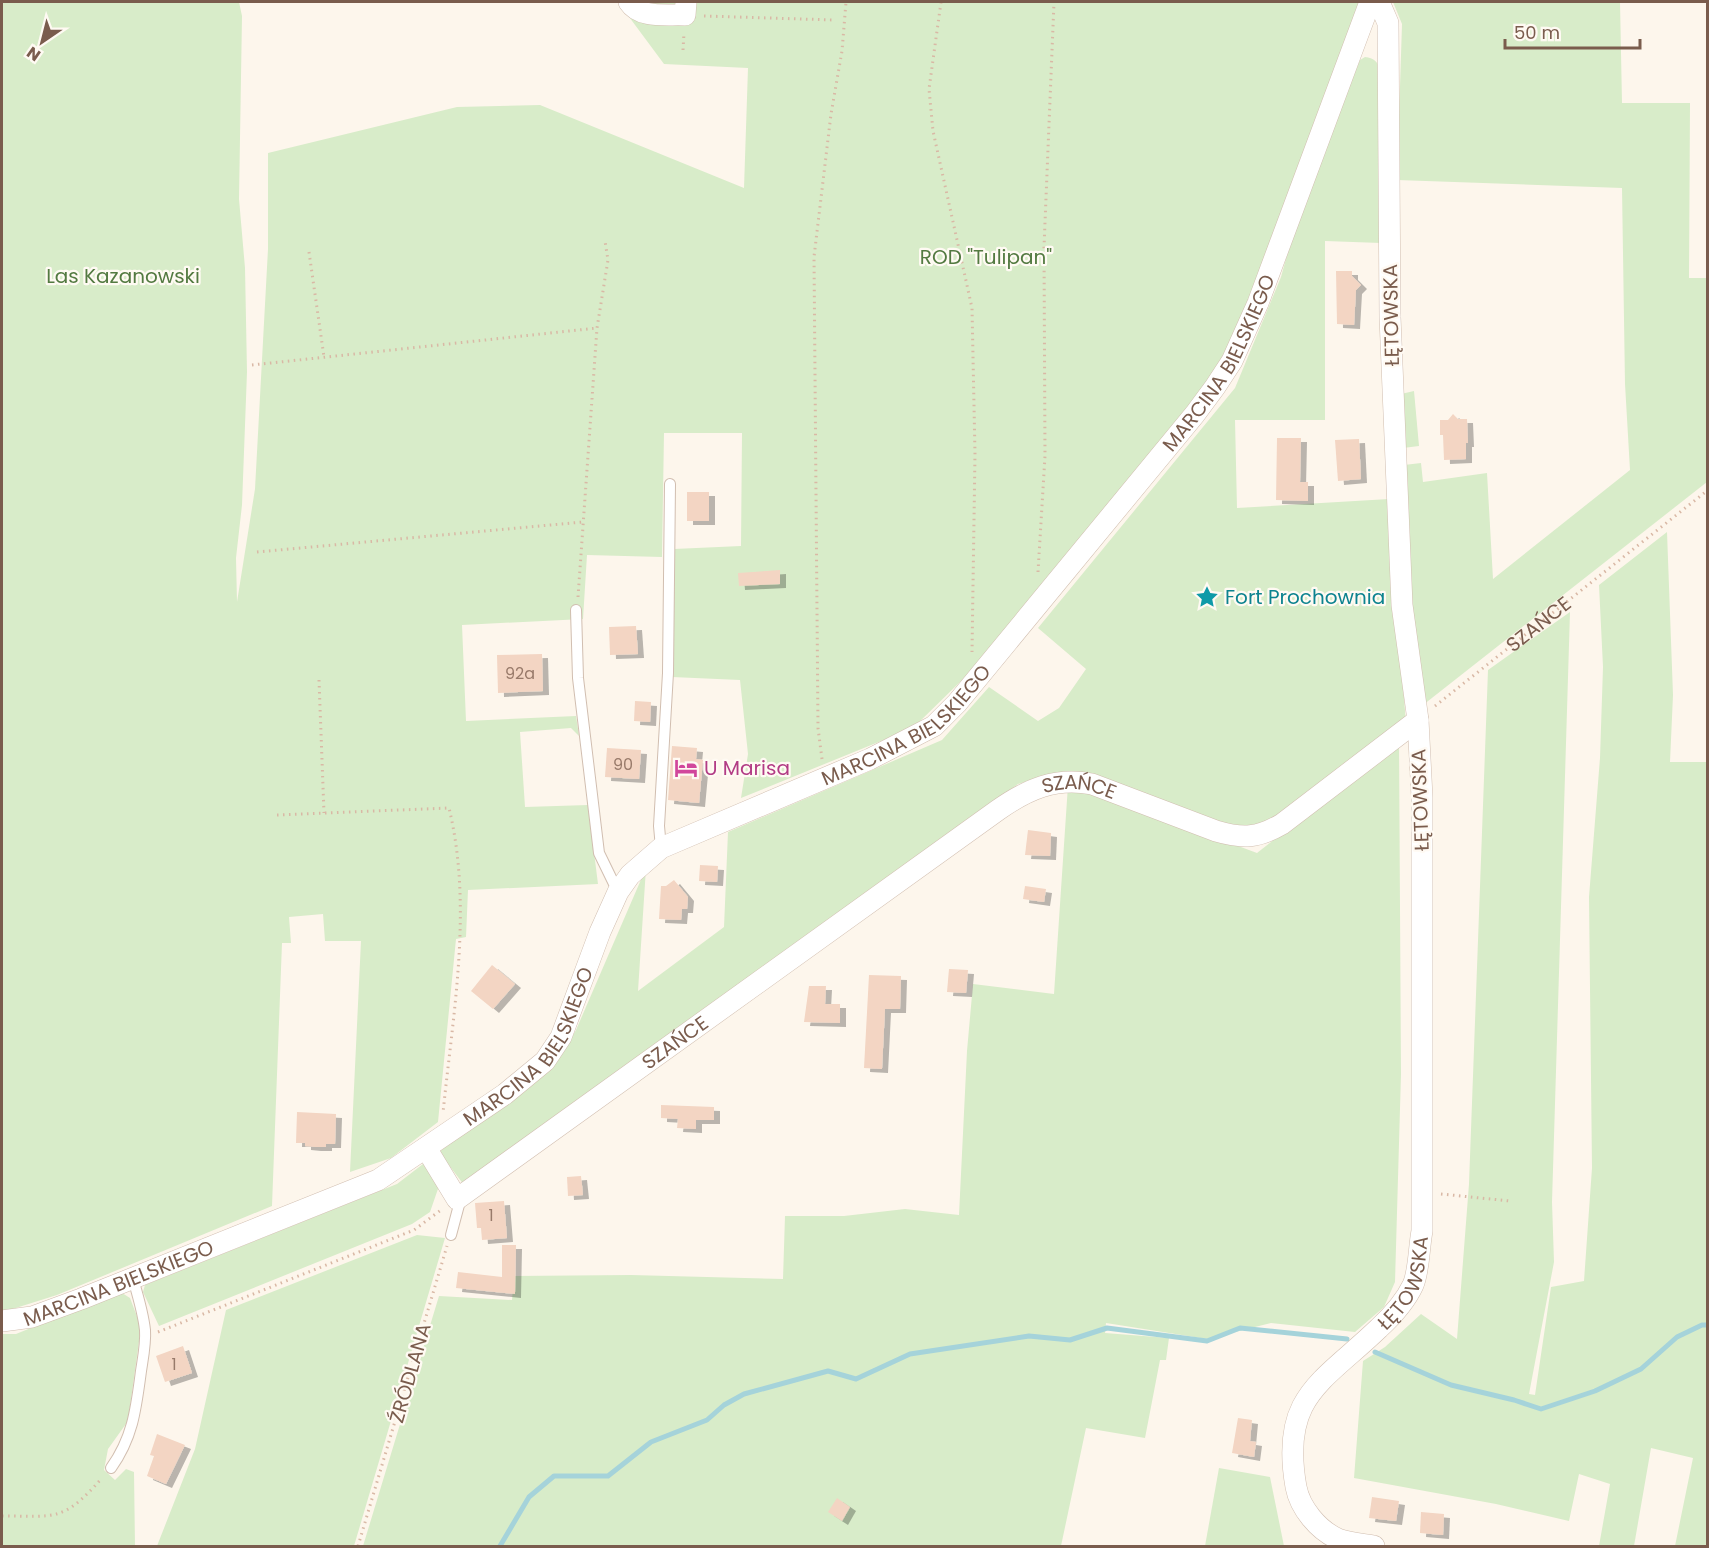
<svg xmlns="http://www.w3.org/2000/svg" width="1709" height="1548" viewBox="0 0 1709 1548" font-family="Poppins,sans-serif">
  <defs>
    <filter id="shadow"><feDropShadow dx="6" dy="4" stdDeviation="0" flood-color="#0004"/></filter>
  </defs>
  <rect width="100%" height="100%" fill="#fdf6ec"/>
  <!-- green -->
  <g fill="#d8ecc9">
    <polygon points="2,2 239,2 242,16 239,199 245,268 247,372 242,505 236,558 237,602 255,489 268,249 268,153 457,107 540,105 744,188 748,68 664,64 618,2 1361,2 1256,285 1221,361 1187,409 1004,639 913,728 741,798 748,754 740,680 672,677 674,549 741,546 742,433 664,433 662,557 587,555 583,619 462,625 466,721 576,716 579,736 571,728 520,732 525,807 588,805 598,884 468,890 466,937 456,939 438,1122 391,1158 350,1172 361,941 325,941 323,914 289,917 291,943 282,943 272,1206 57,1295 3,1312 2,1312"/>
    <polygon points="1393,2 1620,2 1622,103 1690,103 1689,278 1708,278 1707,482 1423,705 1413,642 1404,465 1421,463 1423,482 1487,473 1493,579 1630,470 1625,384 1622,188 1397,180 1402,24"/>
    <path d="M1365 57C1374 58 1377 61 1380 69L1381 243 1325 241V420H1235L1237 508 1389 499 1406 724 1275 820 1246 831 1076 773H1054L1018 784 464 1185 439 1152 559 1059 576 1030 646 868 638 991 724 927 728 832 942 740 989 687 1038 721 1059 708 1086 669 1038 628 1235 388 1281 277 1303 197 1360 60Z"/>
    <polygon points="1414,391 1419,446 1403,448 1401,394"/>
    <polygon points="1667,532 1673,695 1670,762 1708,762 1707,1546 1675,1546 1693,1458 1651,1448 1634,1546 1599,1546 1610,1484 1579,1474 1569,1521 1496,1504 1354,1478 1363,1361 1385,1347 1421,1314 1457,1339 1469,1184 1488,670 1570,612 1552,1202 1554,1262 1529,1394 1535,1395 1551,1287 1584,1281 1592,1168 1589,897 1600,758 1603,667 1599,585"/>
    <polygon points="1399,741 1401,1074 1395,1282 1384,1307 1355,1332 1271,1323 1207,1339 1106,1323 1105,1333 1169,1338 1166,1360 1160,1360 1145,1438 1086,1428 1061,1546 363,1546 439,1296 512,1300 514,1276 631,1275 783,1279 785,1216 844,1216 905,1209 959,1215 967,1051 973,984 1054,994 1068,785 1074,785 1257,853"/>
    <polygon points="423,1164 439,1186 430,1212 412,1224 159,1326 143,1292 145,1285 397,1184"/>
    <polygon points="417,1235 445,1238 354,1546 157,1546 195,1449 226,1310"/>
    <polygon points="122,1293 130,1298 141,1327 128,1421 108,1449 104,1470 115,1480 126,1469 134,1472 135,1546 2,1546 2,1334 16,1334 107,1297"/>
    <polygon points="1219,1468 1270,1477 1284,1546 1205,1546"/>
  </g>
  <g fill="none" stroke-linecap="round" stroke-linejoin="round">
    <!-- stream -->
    <g stroke="#a5d3da" stroke-width="5">
      <polyline points="1375,1352 1451,1385 1514,1400 1541,1409 1595,1391 1641,1369 1677,1337 1702,1325 1708,1325"/>
      <polyline points="500,1546 529,1497 554,1476 608,1476 651,1442 707,1420 724,1405 744,1394 828,1371 856,1379 910,1354 1029,1336 1070,1340 1107,1328 1207,1341 1240,1328 1347,1339"/>
    </g>
  </g>
  <!-- building -->
  <g fill="#f3d5c3" filter="url(#shadow)">
    <polygon points="1336,271 1352,271 1352,276 1361,285 1356,290 1354,325 1337,324"/>
    <polygon points="1453,414 1458,419 1467,419 1468,443 1466,443 1466,459 1444,460 1443,435 1440,435 1440,420 1448,420"/>
    <polygon points="1277,438 1301,438 1300,482 1308,482 1308,501 1276,500"/>
    <polygon points="1359,439 1361,479 1338,481 1335,440"/>
    <rect x="687" y="492" width="22" height="29"/>
    <polygon points="780,570 780,584 739,586 738,573"/>
    <polygon points="636,626 638,654 610,655 609,627"/>
    <polygon points="542,654 543,691 498,693 497,655"/>
    <polygon points="635,701 651,702 650,722 634,721"/>
    <polygon points="672,746 697,748 696,759 703,760 699,803 668,800"/>
    <polygon points="607,748 641,750 639,779 605,777"/>
    <polygon points="1028,830 1051,833 1050,856 1025,855"/>
    <polygon points="700,865 718,866 717,882 699,881"/>
    <polygon points="674,880 688,897 687,909 682,909 681,920 659,919 661,886 666,886"/>
    <polygon points="1025,886 1046,889 1044,902 1023,899"/>
    <polygon points="492,965 515,984 493,1009 471,991"/>
    <polygon points="949,969 968,970 966,993 947,992"/>
    <polygon points="869,975 901,976 900,1009 885,1009 882,1069 864,1068"/>
    <polygon points="809,986 826,986 825,1004 840,1004 840,1023 804,1022"/>
    <polygon points="661,1105 714,1107 714,1120 696,1120 696,1129 677,1128 678,1119 661,1118"/>
    <polygon points="297,1112 336,1114 335,1144 326,1144 326,1147 315,1147 305,1146 305,1143 296,1143"/>
    <polygon points="581,1176 583,1195 568,1196 567,1177"/>
    <polygon points="504,1201 507,1238 482,1240 481,1228 477,1228 475,1203"/>
    <polygon points="502,1245 516,1245 515,1294 456,1288 458,1272 502,1277"/>
    <polygon points="183,1346 192,1373 165,1382 156,1356"/>
    <polygon points="1238,1418 1252,1420 1250,1441 1256,1442 1254,1457 1232,1453"/>
    <polygon points="157,1434 185,1445 166,1484 147,1476 154,1456 150,1455"/>
    <polygon points="1372,1497 1399,1501 1396,1521 1369,1518"/>
    <polygon points="837,1498 850,1507 842,1521 828,1512"/>
    <polygon points="1421,1512 1444,1514 1443,1535 1420,1533"/>
  </g>
  <g fill="none" stroke-linecap="round" stroke-linejoin="round">
    <!-- lane casing -->
    <g stroke="#d1beb0" stroke-width="12">
      <g id="lane">
        <polyline points="576,610 578,678 599,853 618,892"/>
        <polyline points="661,848 659,826 668,673 670,484"/>
        <polyline points="451,1235 459,1205 457,1199"/>
        <path d="M111 1468C133 1437 136 1409 141 1371 143 1358 146 1343 145 1330 143 1312 138 1296 133 1279"/>
      </g>
    </g>
    <!-- street casing -->
    <g stroke="#d1beb0" stroke-width="22">
      <g id="street">
        <path d="M629 2C640 19 667 14 685 15L686 2"/>
        <path id="s2" d="M426 1148 457 1199 998 810C1028 789 1055 777 1092 784L1216 831C1243 839 1258 838 1282 824L1418 720"/>
        <path id="s3" d="M2 1321 32 1317 81 1299 378 1180 505 1094 545 1061 561 1037 600 932 618 892 630 875 661 848 870 759 934 726 957 703 1195 414 1215 387 1232 361 1258 303 1370 2"/>
        <path id="s4" d="M1374 1546C1362 1544 1349 1543 1338 1539 1318 1530 1300 1508 1296 1487 1280 1396 1322 1383 1379 1328 1392 1316 1405 1302 1413 1285 1419 1272 1419 1246 1422 1231V797L1418 720 1402 605 1390 317 1388 23 1379 2"/>
      </g>
    </g>
    <!-- path -->
    <g stroke="#d9b8a5" stroke-width="3" stroke-dasharray="1.5 4.5" stroke-linecap="butt">
      <polyline points="941,2 929,89 933,131 972,308 975,454 972,652"/>
      <polyline points="704,16 834,20"/>
      <polyline points="683,50 684,33"/>
      <polyline points="309,252 324,357"/>
      <polyline points="252,365 597,328"/>
      <polyline points="257,552 583,522"/>
      <polyline points="1038,572 1045,456 1044,247 1054,2"/>
      <polyline points="578,597 597,328 608,260 605,241"/>
      <polyline points="319,680 324,813"/>
      <path id="s1" d="M1435 706 1708 490"/>
      <polyline points="822,759 818,728 814,257 831,114 842,51 846,2"/>
      <path d="M277 815 449 808C473 907 453 1013 443 1113"/>
      <polyline points="1441,1194 1510,1201"/>
      <polyline points="158,1332 414,1230 441,1210"/>
      <path d="M2 1516C57 1516 63 1522 102 1478"/>
      <polyline points="358,1546 447,1246"/>
    </g>
    <!-- lane -->
    <use href="#lane" stroke="#fff" stroke-width="10"/>
    <!-- street -->
    <use href="#street" stroke="#fff" stroke-width="21"/>
  </g>
  <!-- icons -->
  <defs>
    <g id="sight-bare" transform="scale(1.8)"><path d="M0-6L1.8-2.2L6-1.7L2.9 1.2L3.7 5.4L0 3.3L-3.7 5.4L-2.9 1.2L-6-1.7L-1.8-2.2Z" fill="#0f9aa8" stroke="#fffaf3" stroke-width="2.5" paint-order="stroke"/></g>
    <g id="hotel-bare" transform="scale(1.8)"><path d="M-6-4.5h1.5V1H6V5H4.5V3h-9V5H-6ZM-4 0a1.8 1.8 0 1 1 3.6 0ZM.5 0V-2.5h3Q6-2.5 6 0Z" fill="#d1479c" stroke="#fffaf3" stroke-width="2.5" paint-order="stroke"/></g>
  </defs>
  <g fill-rule="evenodd">
    <use href="#sight-bare" x="1207" y="597"/>
    <use href="#hotel-bare" x="686" y="768"/>
  </g>
  <g text-anchor="middle" dominant-baseline="central" stroke-width="4.5" stroke-linejoin="round" paint-order="stroke">
    <!-- number labels -->
    <g font-size="16" fill="#987a6a">
      <text x="520" y="673">92a</text>
      <text x="623" y="764">90</text>
      <text x="491" y="1215">1</text>
      <text x="174" y="1364">1</text>
    </g>
    <!-- park labels -->
    <g font-size="20" fill="#537a41" stroke="#fffaf3">
      <text x="986" y="257">ROD "Tulipan"</text>
      <text x="123" y="276">Las Kazanowski</text>
    </g>
    <!-- street labels -->
    <g font-size="20" fill="#7a5c4d" stroke="#fffaf3">
      <text transform="translate(1391 315) rotate(-91)">ŁĘTOWSKA</text>
      <text stroke="none"><textPath href="#s3" startOffset="1617">MARCINA BIELSKIEGO</textPath></text>
      <text stroke="none"><textPath href="#s1" startOffset="132">SZAŃCE</textPath></text>
      <text stroke="none"><textPath href="#s3" startOffset="1131">MARCINA BIELSKIEGO</textPath></text>
      <text stroke="none"><textPath href="#s2" startOffset="814">SZAŃCE</textPath></text>
      <text transform="translate(1420 800) rotate(-92)">ŁĘTOWSKA</text>
      <text stroke="none"><textPath href="#s2" startOffset="328">SZAŃCE</textPath></text>
      <text stroke="none"><textPath href="#s3" startOffset="609">MARCINA BIELSKIEGO</textPath></text>
      <text stroke="none"><textPath href="#s4" startOffset="352">ŁĘTOWSKA</textPath></text>
      <text stroke="none"><textPath href="#s3" startOffset="123">MARCINA BIELSKIEGO</textPath></text>
      <text transform="translate(410 1373) rotate(-74)">ŹRÓDLANA</text>
    </g>
    <!-- culture labels -->
    <g font-size="20" fill="#0d838f" stroke="#fffaf3" text-anchor="start">
      <text x="1225" y="597">Fort Prochownia</text>
    </g>
    <!-- hotel labels -->
    <g font-size="20" fill="#b23c85" stroke="#fffaf3" text-anchor="start">
      <text x="704" y="768">U Marisa</text>
    </g>
  </g>
  <!-- border -->
  <rect width="1709" height="1548" fill="none" stroke="#7a5c4d" stroke-width="6"/>
  <!-- north arrow -->
  <g transform="translate(42 42) rotate(215)" stroke="#fffaf3" stroke-width="4.5" paint-order="stroke">
  <path d="M0-4.5L10 22L0 15L-10 22Z" fill="#7a5c4d"/>
  <text y="-9" font-size="16" font-weight="bold" text-anchor="middle" fill="#7a5c4d">N</text>
  </g>
  <!-- scale -->
  <path d="M1505 39v9h135v-9" fill="none" stroke="#7a5c4d" stroke-width="3"/>
  <text x="1514" y="39" font-size="18" fill="#7a5c4d" stroke="#fffaf3" stroke-width="4.5" paint-order="stroke">50 m</text>
</svg>
